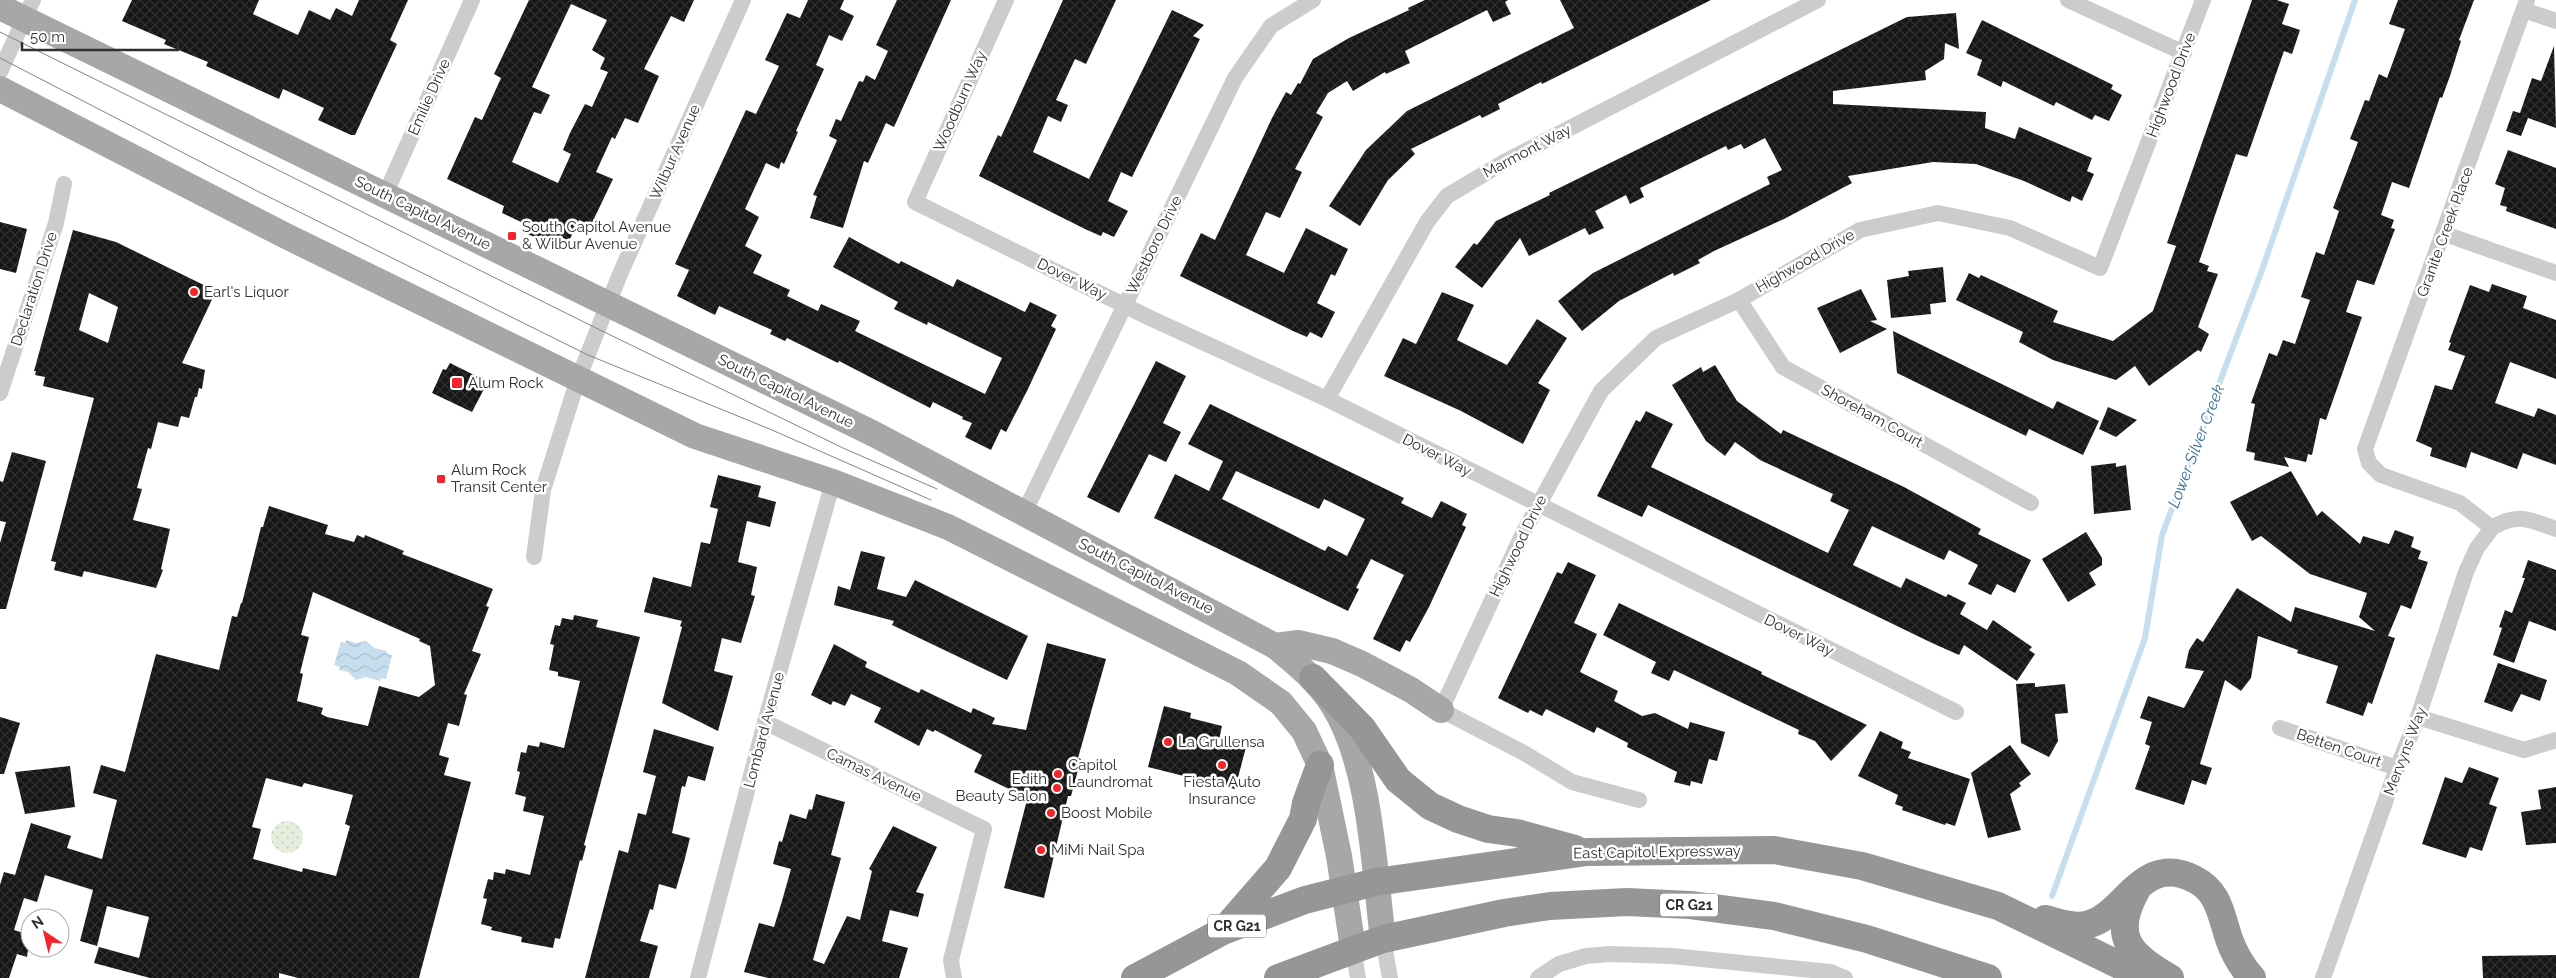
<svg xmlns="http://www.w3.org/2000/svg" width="2556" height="978" viewBox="0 0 2556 978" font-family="Raleway,sans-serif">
  <defs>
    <pattern id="grass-dots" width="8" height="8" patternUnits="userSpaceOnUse" patternTransform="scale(1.25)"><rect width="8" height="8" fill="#e5eedc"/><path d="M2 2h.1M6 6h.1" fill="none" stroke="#c5ccbd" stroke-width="1.8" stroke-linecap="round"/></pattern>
    <pattern id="water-waves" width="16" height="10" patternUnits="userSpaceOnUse" patternTransform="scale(1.25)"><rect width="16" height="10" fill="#c7deef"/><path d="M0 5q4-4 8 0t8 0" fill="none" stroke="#abbfcd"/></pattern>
    <pattern id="building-cross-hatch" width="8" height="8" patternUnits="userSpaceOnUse" patternTransform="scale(1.25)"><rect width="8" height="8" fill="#161616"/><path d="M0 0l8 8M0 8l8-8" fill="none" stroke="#303030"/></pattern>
  </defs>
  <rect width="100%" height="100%" fill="#fff"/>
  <!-- grass -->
  <circle fill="url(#grass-dots)" cx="287" cy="837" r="16"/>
  <!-- water -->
  <polygon fill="url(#water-waves)" points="346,640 356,643 366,641 374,648 387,651 387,654 392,655 386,679 381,678 380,681 366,677 356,680 348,672 339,670 340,667 334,665 341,642 345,643"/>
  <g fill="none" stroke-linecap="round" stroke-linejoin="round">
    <!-- stream -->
    <polyline stroke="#c7deef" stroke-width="6" points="2052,896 2145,638 2162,535 2262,270 2355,0"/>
  </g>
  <!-- building -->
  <g fill="url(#building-cross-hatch)" fill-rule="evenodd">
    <polygon points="132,0 259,0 253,14 298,35 309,10 330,20 336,8 352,16 359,0 408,0 390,40 397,44 355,135 351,135 318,120 324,108 283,89 279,99 206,66 208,62 164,44 166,40 122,21"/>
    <path d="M529 0H694L684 22 671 16 644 69 659 76 638 123 625 118 615 139 612 137 596 172 613 179 591 225 579 220 569 241 563 238 559 248 521 231 525 224 502 213 504 206 447 179 475 117 482 120 501 78 494 74ZM571 4 607 20 592 50 605 58 600 69 608 72 592 107 585 104 570 133 563 150 571 154 558 183 512 162 534 112 541 114 550 95 532 87Z"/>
    <polygon points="808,0 844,0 840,9 854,16 842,41 829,35 816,65 824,69 796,131 798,132 784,164 781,162 779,169 766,163 745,209 759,217 745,246 762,255 753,273 790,290 787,296 818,311 821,304 860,321 855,331 985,394 1002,358 928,322 927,325 894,309 898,302 833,267 849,237 899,264 901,261 953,287 957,279 1025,312 1030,302 1057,315 1051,326 1056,329 1027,391 1006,432 1001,429 991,450 965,437 972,423 962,419 963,417 933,402 930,408 839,361 838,363 787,338 785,341 770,334 772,330 719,306 715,315 677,296 689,270 675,264 746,110 756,114 779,66 765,60 787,13 800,18"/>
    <polygon points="897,0 951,0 894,127 886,123 868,163 864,161 843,228 810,218 817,196 813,195 837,140 829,136 836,119 841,121 859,81 863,82 866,75 875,80 888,51 876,45"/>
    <polygon points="1063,0 1116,0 1086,64 1075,59 1056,100 1068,105 1061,122 1048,116 1033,152 1089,179 1172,10 1204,25 1193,36 1200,39 1132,177 1121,172 1108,201 1128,211 1114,237 1103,232 1101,236 1087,230 979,176 998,135 1001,137"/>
    <polygon points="1425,0 1508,0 1505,2 1511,14 1493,22 1487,10 1405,51 1410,63 1386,74 1385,72 1353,91 1347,81 1328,93 1316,113 1323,117 1295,169 1302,172 1280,218 1266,212 1246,255 1284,273 1306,228 1348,249 1335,276 1331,274 1317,303 1335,312 1322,338 1310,332 1307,337 1293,331 1180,276 1201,233 1215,240 1272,118 1286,92 1291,95 1298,83 1300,84 1313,59 1349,38 1409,10 1408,8"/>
    <polygon points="1560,0 1711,0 1542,84 1541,82 1498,104 1500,109 1482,118 1480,115 1411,149 1415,154 1388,180 1360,226 1329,206 1366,150 1407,111 1574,28"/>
    <polygon points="2252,0 2277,0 2289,4 2282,24 2300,30 2292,54 2284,51 2247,157 2236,154 2199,262 2209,266 2207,271 2218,274 2198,327 2209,334 2201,352 2198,350 2149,386 2135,366 2116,380 2053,360 2019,342 2023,332 1956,300 1969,273 1979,278 1981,275 2058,311 2053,322 2113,341 2153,311 2176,246 2167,243"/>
    <polygon points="2398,0 2474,0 2459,40 2461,41 2450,76 2442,98 2440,97 2409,188 2392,182 2381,215 2394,220 2391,228 2395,229 2374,285 2357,280 2346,312 2362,317 2326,420 2320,418 2312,455 2308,454 2306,462 2284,457 2289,467 2254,460 2255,453 2246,451 2255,404 2251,403 2269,353 2277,356 2283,340 2295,344 2310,300 2301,297 2316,252 2324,255 2339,211 2333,208 2358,142 2350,139 2365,100 2369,101 2379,74 2387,78 2405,29 2389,24"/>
    <polygon points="1956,13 1959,49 1945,43 1944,59 1925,71 1926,80 1833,91 1833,104 1986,112 1985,128 2015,139 2019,127 2092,158 2087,171 2094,174 2082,201 2072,196 2070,202 2024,181 1976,164 1933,162 1848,176 1852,183 1784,219 1714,251 1698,260 1700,263 1674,276 1673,273 1619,301 1582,331 1558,301 1593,273 1770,184 1767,177 1782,170 1765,138 1744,149 1741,144 1728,150 1726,146 1640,188 1644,197 1630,204 1626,195 1595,211 1604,228 1589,235 1585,228 1529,256 1520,238 1482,288 1455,267 1474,243 1477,245 1496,221 1550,195 1549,193 1907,17"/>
    <polygon points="1982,20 2113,85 2111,89 2122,95 2109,121 2095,115 2092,120 2056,102 2054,106 2003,81 2001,87 1977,75 1982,60 1966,53"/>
    <polygon points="2554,46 2556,128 2528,118 2521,136 2506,131 2513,111 2520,113 2532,78 2541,81"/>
    <polygon points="2508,150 2556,168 2556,229 2506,211 2507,207 2500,205 2505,188 2495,184"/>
    <polygon points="0,222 27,229 16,273 0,269"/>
    <path d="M73 230 116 242 216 291 182 363 205 370 202 389 199 388 197 397H195L189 418 181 416 178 427 158 422 151 449 148 448 137 488 142 489 133 520 170 529 161 569 163 570 156 588 84 571 82 577 54 570 56 562 51 561 94 398 43 386 45 377 35 375 36 371H34ZM89 293 118 307 108 343 79 330Z"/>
    <polygon points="1943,267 1946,302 1930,304 1931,314 1891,318 1887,280 1909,276 1908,271"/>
    <polygon points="2492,284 2527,296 2523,308 2556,320 2556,379 2510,362 2495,403 2534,417 2538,408 2556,415 2556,465 2523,453 2517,469 2471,452 2466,468 2430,456 2432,448 2416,441 2435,385 2452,390 2465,356 2448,350 2451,343 2449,342 2470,285 2489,292"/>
    <polygon points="1861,289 1877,320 1870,321 1887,329 1840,353 1817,308"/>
    <polygon points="1442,292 1474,305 1457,340 1507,365 1537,319 1567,338 1538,383 1550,390 1523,444 1461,411 1384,376 1403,338 1416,344"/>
    <polygon points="1893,331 2053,409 2057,401 2099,421 2083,455 2029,429 2026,436 1897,373"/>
    <polygon points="1156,361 1186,376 1163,423 1181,432 1166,462 1149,454 1119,513 1087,497"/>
    <polygon points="450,363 484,380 481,388 484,389 472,412 432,393 443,369 446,370"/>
    <polygon points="1715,365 1737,401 1781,434 1783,430 1904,487 1981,529 1978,534 2031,560 2015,593 1997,584 1991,595 1968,584 1978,565 1949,550 1944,560 1872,526 1853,565 1901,588 1906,578 1946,597 1948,594 1966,603 1960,614 1987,630 1993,620 2032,647 2029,650 2035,654 2017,681 1964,645 1959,655 1932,643 1648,505 1642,517 1597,496 1636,420 1640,422 1646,411 1673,424 1651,467 1828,553 1849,510 1830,501 1833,494 1760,460 1735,442 1725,456 1706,441 1672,385 1701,367 1703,372"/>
    <path d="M1210 404 1404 498 1401 503 1432 518 1441 501 1467 514 1462 525 1466 527 1429 607 1410 642 1406 640 1400 652 1373 639 1404 575 1371 559 1356 588 1359 589 1348 611 1154 518 1175 474 1209 491 1223 461 1188 444ZM1236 471 1319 509 1324 499 1365 519 1347 556 1328 546 1325 551 1222 499Z"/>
    <polygon points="2108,407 2137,420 2116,437 2099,429"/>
    <polygon points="12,452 46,461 6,609 0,609 0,543 6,522 0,521 0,481 3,482"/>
    <polygon points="2116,463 2116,467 2126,465 2131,510 2094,514 2091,466"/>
    <polygon points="2291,471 2317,516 2322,511 2360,544 2363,536 2389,544 2395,530 2414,537 2411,547 2421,551 2418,559 2428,562 2411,609 2401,605 2388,636 2395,638 2372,704 2368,702 2363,716 2326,703 2338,666 2297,653 2298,650 2258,636 2251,678 2241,691 2225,680 2200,764 2212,768 2206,785 2192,780 2184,805 2135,789 2150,746 2145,744 2152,722 2140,718 2148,696 2184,708 2204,671 2185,668 2189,650 2197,638 2203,642 2237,588 2291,622 2295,607 2375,631 2359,617 2367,593 2310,574 2261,536 2252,541 2230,502"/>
    <polygon points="718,475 761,486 758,497 776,502 770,527 747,521 738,562 757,567 751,595 755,596 741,643 722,638 714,671 733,676 718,731 662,703 682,627 680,626 682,621 644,612 653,577 691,587 701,542 710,544 718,509 710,507"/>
    <path d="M269 506 328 525 325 534 354 542 357 535 364 538 365 535 404 551 402 554 493 589 486 606 489 607 472 651 481 654 464 694 467 695 459 726 448 723 439 755 449 758 444 775 471 782 419 978H298L279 973V978H150L94 963 99 947 139 958 149 917 107 906 97 946 80 941 93 890 45 875 37 902 24 898 14 930 30 935 27 957 17 954 9 978H0V885L4 872 15 875 31 823 71 836 67 848 102 859 117 800 93 793 101 765 125 772 156 654 219 670 232 616 237 617 241 603H242L261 527H263ZM313 592 420 639 419 641 430 646 435 685 419 697 379 686 368 726 327 717 321 714 323 708 297 701 303 674 300 673 309 637 301 635ZM266 778 302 787 304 783 353 795 345 824 350 826 336 876 303 868 302 872 253 859 261 829 252 827Z"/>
    <polygon points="2086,532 2102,558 2102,565 2089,573 2096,585 2068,602 2042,559"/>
    <polygon points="861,551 885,557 877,589 906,597 915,580 1028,636 1007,680 892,625 894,621 834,605 838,586 850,590"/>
    <polygon points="2528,560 2556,570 2556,631 2529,621 2514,663 2493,655 2502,628 2499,627 2505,610 2512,613 2525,578 2522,578"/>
    <polygon points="1568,562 1596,575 1574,623 1597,634 1580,672 1618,691 1614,701 1642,716 1655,713 1688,729 1690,722 1725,732 1717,761 1709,759 1702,784 1691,781 1690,786 1674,782 1677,772 1627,747 1628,743 1597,727 1594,733 1546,709 1542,716 1530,710 1528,713 1498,698 1557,572 1562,574"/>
    <polygon points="1619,603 1762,672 1761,674 1867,725 1831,761 1815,741 1798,734 1799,730 1674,670 1669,681 1651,673 1656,662 1603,635"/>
    <polygon points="574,615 598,620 596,627 640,637 584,845 586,846 582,861 580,860 560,939 555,938 553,948 521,942 522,937 491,930 492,927 481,924 487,899 483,898 488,879 493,880 494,872 505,874 506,869 530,875 544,816 523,811 526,797 515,794 520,772 517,771 521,752 526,753 528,745 539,747 540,742 564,748 580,681 558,676 558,672 549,670 554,645 550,644 555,625 560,626 562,618 573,620"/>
    <polygon points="1047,643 1106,659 1078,758 1081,759 1071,796 1068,796 1044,898 1004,888 1027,800 1007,795 1009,789 974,772 982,755 935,730 933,732 927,729 919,746 874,722 881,708 851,694 845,706 833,701 831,705 811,695 834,644 867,662 865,667 919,693 921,689 971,713 973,708 995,718 992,724 1026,730"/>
    <polygon points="2498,663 2547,680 2540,701 2521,694 2512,712 2484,702"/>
    <polygon points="2035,683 2035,687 2065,684 2068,713 2055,714 2058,741 2049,757 2021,743 2016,684"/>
    <polygon points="1164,706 1191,713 1190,718 1222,726 1219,740 1246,747 1235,789 1148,767"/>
    <polygon points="0,717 20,723 4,774 0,774"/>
    <polygon points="654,729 714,747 705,781 688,776 685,787 682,786 672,833 690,838 684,862 676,889 659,884 653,910 650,909 640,941 658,946 649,978 585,978 619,850 628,853 638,813 646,815 656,776 643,772"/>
    <polygon points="1880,731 1903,742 1901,748 1911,752 1908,758 1970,779 1955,826 1946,823 1945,825 1902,810 1903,807 1895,804 1898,795 1858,776"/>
    <polygon points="2010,745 2031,774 2019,783 2021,786 2010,794 2021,830 1988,838 1971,773"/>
    <polygon points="70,766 75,807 25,814 15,772"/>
    <polygon points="2469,767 2499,778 2489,804 2497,807 2482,851 2470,847 2466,858 2422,844 2445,777 2462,783"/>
    <polygon points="2556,787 2556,843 2526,845 2521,812 2541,809 2538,790"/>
    <polygon points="816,794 845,802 831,855 841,858 813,960 824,964 847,916 860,920 872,871 869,869 893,826 937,847 916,892 924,894 918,917 890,910 882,941 908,948 899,978 768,978 744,972 759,923 774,927 782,901 791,869 773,864 779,841 782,842 790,814 806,819 809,809 812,810"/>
    <polygon points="2556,955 2556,978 2483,978 2482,956"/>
  </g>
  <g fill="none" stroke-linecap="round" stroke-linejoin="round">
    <!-- street -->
    <g stroke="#ccc" stroke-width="16">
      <polyline points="1006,0 915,202 1150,318 1327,399 1956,712"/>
      <polyline points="2068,0 2184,53"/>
      <path d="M2527 0 2365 449 2369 463 2381 475 2460 503 2492 528C2518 512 2530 520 2556 529"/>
      <polyline points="2524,10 2556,21"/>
      <polyline points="0,72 33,0"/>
      <polyline points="385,195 472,0"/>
      <polyline points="2445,234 2556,273"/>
      <polyline points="1739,300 1783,367 2031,503"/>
      <polyline points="0,393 56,223 64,184"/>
      <polyline points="1327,399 1427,222 1447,196 1506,161 1818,0"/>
      <polyline points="1024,513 1235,78 1271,26 1313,0"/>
      <polyline points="534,557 543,490 578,379 620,274 743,0"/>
      <polyline points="2418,717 2524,750 2556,740"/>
      <polyline points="765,722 984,829 951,960 954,978"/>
      <polyline points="2280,728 2397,768"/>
      <polyline points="1639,800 1572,782 1524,753 1441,710 1523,533 1601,391 1656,338 1739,300 1860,230 1938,213 2010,228 2100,268 2203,0"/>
      <polyline points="1383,939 1390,978"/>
      <polyline points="1353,948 1358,978"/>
      <polyline points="698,978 765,722 833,482"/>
      <polyline points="1538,978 1559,964 1586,956 1610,954 1672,956 1831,972 1845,978"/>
      <polyline points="2323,978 2397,768 2418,717 2466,572 2477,548 2492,528"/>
    </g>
    <!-- primary -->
    <g stroke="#a7a7a7" stroke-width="26">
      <path d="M0 7 874 434 1275 646C1297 664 1318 681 1333 705 1371 765 1374 869 1383 939"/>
      <polyline points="0,89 288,237 695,436 833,482 948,527 1238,673 1281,703 1304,731 1320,765 1339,856 1353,948"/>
      <polyline points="1275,646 1298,643 1332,651 1362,664 1411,690 1441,710"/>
    </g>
    <!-- highway -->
    <g stroke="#969696" stroke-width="28">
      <polyline points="1313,678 1362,728 1398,780 1430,806 1458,819 1488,829 1517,833 1575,849"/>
      <path d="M2136 891C2111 936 2129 955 2170 978"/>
      <path d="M2045 919C2058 922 2072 928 2086 925 2125 917 2141 852 2194 879 2219 891 2221 915 2229 939 2234 953 2242 967 2252 978"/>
      <polyline points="1224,930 1278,868 1303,819 1306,803 1320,765"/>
      <polyline points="1135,978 1223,931 1305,900 1376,882 1587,852 1774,850 1862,866 1998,906 2146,978"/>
      <polyline points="1278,978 1383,939 1504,913 1550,906 1627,902 1690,905 1774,916 1867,939 1988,978"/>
    </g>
    <!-- tram -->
    <g stroke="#848484" stroke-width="1">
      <polyline points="0,32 598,329 843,448 937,489"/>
      <polyline points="0,58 259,192 588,355 772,430 931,500"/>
    </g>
  </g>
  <!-- markers -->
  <g fill="#f5232c" stroke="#fff" stroke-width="2">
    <rect x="507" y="231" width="10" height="10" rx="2.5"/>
    <circle cx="194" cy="292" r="5"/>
    <rect x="451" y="377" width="12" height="12" rx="2.5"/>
    <rect x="436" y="474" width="10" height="10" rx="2.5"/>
    <circle cx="1168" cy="742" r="5"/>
    <circle cx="1222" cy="765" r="5"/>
    <circle cx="1058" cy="774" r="5"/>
    <circle cx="1057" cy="788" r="5"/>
    <circle cx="1051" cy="813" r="5"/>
    <circle cx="1041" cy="850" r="5"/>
  </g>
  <g text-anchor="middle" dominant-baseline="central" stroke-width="5" stroke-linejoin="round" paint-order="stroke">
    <!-- shield labels -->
    <g fill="#fff" stroke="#6d6d6d" stroke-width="1">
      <rect x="1660" y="893.5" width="58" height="23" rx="4"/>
      <rect x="1208" y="914.5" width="58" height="23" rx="4"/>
    </g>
    <g font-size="14" font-weight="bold" fill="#2f2f2f">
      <text x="1689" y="905">CR G21</text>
      <text x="1237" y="926">CR G21</text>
    </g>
    <!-- street labels -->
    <g font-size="15" fill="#2f2f2f" stroke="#fff">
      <text transform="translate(2171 85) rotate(-69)">Highwood Drive</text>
      <text transform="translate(429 97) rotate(-66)">Emilie Drive</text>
      <text transform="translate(960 101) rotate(-66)">Woodburn Way</text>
      <text transform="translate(1527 151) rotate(-28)">Marmont Way</text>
      <text transform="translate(675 152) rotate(-66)">Wilbur Avenue</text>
      <text transform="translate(423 213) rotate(26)">South Capitol Avenue</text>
      <text transform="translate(2445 232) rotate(-70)">Granite Creek Place</text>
      <text transform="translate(1154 245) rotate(-64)">Westboro Drive</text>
      <text transform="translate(1805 261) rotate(-30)">Highwood Drive</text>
      <text transform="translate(1072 279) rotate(26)">Dover Way</text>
      <text transform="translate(34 289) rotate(-72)">Declaration Drive</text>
      <text transform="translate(786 391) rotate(26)">South Capitol Avenue</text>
      <text transform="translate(1872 416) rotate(29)">Shoreham Court</text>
      <text transform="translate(1437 455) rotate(27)">Dover Way</text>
      <text transform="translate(1518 546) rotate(-64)">Highwood Drive</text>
      <text transform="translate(1146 576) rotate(27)">South Capitol Avenue</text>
      <text transform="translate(1799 635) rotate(26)">Dover Way</text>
      <text transform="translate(764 730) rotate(-75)">Lombard Avenue</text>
      <text transform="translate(2339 748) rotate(19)">Betten Court</text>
      <text transform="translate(2405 751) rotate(-69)">Mervyns Way</text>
      <text transform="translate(874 775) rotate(26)">Camas Avenue</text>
      <text transform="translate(1657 852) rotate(-1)">East Capitol Expressway</text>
    </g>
    <!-- poi labels -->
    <g font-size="15" fill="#2f2f2f" stroke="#fff" text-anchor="start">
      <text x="522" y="227">South Capitol Avenue<tspan x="522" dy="17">&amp; Wilbur Avenue</tspan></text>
      <text x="204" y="292">Earl's Liquor</text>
      <text x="468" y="383">Alum Rock</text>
      <text x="451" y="470">Alum Rock<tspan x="451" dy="17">Transit Center</tspan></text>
      <text x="1178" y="742">La Grullensa</text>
      <text x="1068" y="765">Capitol<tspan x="1068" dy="17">Laundromat</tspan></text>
      <text x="1047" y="779" text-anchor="end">Edith<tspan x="1047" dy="17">Beauty Salon</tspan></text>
      <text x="1222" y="782" text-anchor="middle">Fiesta Auto<tspan x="1222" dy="17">Insurance</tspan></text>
      <text x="1061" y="813">Boost Mobile</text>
      <text x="1051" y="850">MiMi Nail Spa</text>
    </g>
    <!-- water labels -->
    <g font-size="16" font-style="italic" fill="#366f99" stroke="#fff">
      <text transform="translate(2196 446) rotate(-69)">Lower Silver Creek</text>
    </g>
  </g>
  <!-- north arrow -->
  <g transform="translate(45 933) rotate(325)"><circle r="24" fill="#ffffff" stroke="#acacac"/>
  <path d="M0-4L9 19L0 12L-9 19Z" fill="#f5232c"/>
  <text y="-8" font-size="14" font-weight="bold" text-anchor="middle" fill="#2f2f2f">N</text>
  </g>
  <!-- scale -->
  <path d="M22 42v8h156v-8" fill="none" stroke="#2f2f2f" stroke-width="2.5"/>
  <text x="30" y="42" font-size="15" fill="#2f2f2f" stroke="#ffffff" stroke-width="4" paint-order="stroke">50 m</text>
</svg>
